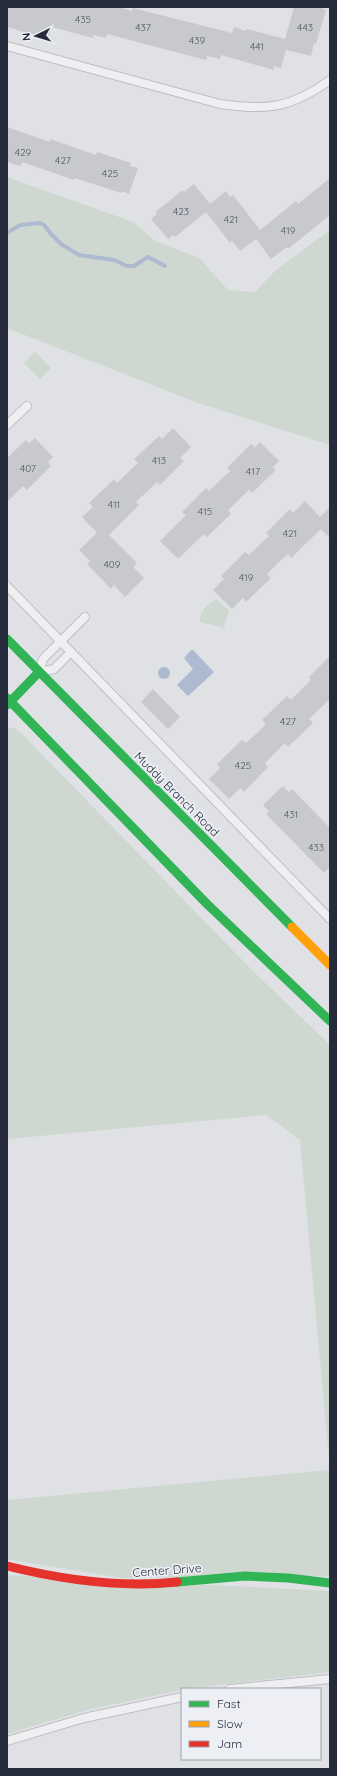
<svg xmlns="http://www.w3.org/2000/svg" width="337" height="1776" viewBox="0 0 337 1776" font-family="Quicksand,sans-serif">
  <rect width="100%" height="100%" fill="#dfe1e5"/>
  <!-- green -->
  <g fill="#ced8d0">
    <polygon points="7,177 133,222 155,241 199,258 228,290 255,292 275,271 330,230 330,445 198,403 7,328"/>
    <polygon points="35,352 51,368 40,379 24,363"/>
    <path d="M216 599 229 611 224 628 200 622C199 611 208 604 216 599Z"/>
    <polygon points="7,727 16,729 22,734 251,969 330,1045 330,1576 122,1578 7,1559 7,1500 330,1470 300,1140 266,1115 7,1139"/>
    <polygon points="7,1575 330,1591 330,1672 182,1689 182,1690 91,1709 7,1734"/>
  </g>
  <!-- water -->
  <g fill="#adbad0">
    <polygon points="191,650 193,650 214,672 188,696 177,685 193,669 184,658"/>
    <circle cx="164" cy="673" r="6"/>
  </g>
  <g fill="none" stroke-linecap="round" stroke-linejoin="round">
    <!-- stream -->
    <polyline stroke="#adbad0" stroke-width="4" points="7,233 20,225 40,223 44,225 51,234 61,244 79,255 114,260 127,266 134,266 148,257 165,266"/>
  </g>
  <!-- building -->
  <g fill="#c8c9cd">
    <polygon points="7,7 119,7 132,11 133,8 232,33 234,27 246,31 247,29 285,39 294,7 323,7 323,9 326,10 316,44 314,43 311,56 286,50 281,68 274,66 274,70 221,55 220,59 207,56 206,60 107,34 106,38 93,35 93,38 52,27 49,36 42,34 42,37 7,27"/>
    <polygon points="7,127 50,142 50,139 96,155 97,152 131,163 130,166 138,168 129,194 122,191 121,193 75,178 74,180 22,162 20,166 7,162"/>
    <polygon points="330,178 330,215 288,249 287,247 271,259 256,239 240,251 232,241 230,243 206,212 175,237 173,235 168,239 151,219 157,214 155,212 183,190 184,192 194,184 210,204 226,191 230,197 233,195 260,230 296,201 298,204"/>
    <polygon points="173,428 191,447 180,458 184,461 160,485 157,482 136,502 139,505 109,535 137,563 133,567 144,578 125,597 114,585 111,589 87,564 90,561 79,550 97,533 82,517 93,507 89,503 105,488 114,479 117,483 138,463 134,459 159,436 162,439"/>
    <polygon points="35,438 53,457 48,462 51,466 27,490 23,486 7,502 7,458 26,440 29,444"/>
    <polygon points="260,442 279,461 273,467 276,470 252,493 249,490 228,510 231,514 207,537 204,534 178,559 160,541 186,515 182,512 206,488 209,491 230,471 227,468 251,444 255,447"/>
    <polygon points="305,501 320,517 330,507 330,538 321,529 291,558 288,554 277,564 267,574 271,578 246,602 243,598 232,609 213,590 224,579 221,576 245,552 249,555 269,536 266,533 290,509 293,513"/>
    <polygon points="330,656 330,699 309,719 313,723 288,747 285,743 265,763 268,767 244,792 240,788 229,799 209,779 220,768 217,764 242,740 246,743 256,734 266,724 262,720 287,696 291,700 311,680 309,677"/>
    <polygon points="153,689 180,717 168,729 141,702"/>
    <polygon points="283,786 289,792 292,789 330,828 330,866 324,873 266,814 269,811 263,805"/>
  </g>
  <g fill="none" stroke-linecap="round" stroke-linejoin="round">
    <!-- lane casing -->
    <g stroke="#bebfc3" stroke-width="10">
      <g id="lane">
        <path d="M7 46 220 104C267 111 291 108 330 80"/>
        <polyline points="7,425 27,406"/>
        <polyline points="7,586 330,919"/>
        <polyline points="71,652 54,669 39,672 43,659 85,617"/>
        <polyline points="230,1689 330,1679"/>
        <polyline points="7,1741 84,1718 182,1697"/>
      </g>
    </g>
    <!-- lane -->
    <use href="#lane" stroke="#efeff1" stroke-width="8"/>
    <!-- fast -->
    <g stroke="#30b455" stroke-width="9">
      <polyline points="7,639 292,927"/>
      <polyline points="7,698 207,904 330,1021"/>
      <polyline points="7,705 39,672"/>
      <polyline points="177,1582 245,1576 288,1578 330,1583"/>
    </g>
    <!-- slow -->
    <polyline stroke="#ff9f0a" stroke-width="9" points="292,927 330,965"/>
    <!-- jam -->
    <path stroke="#e5322d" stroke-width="9" d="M7 1566C63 1580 119 1588 177 1582"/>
  </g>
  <g text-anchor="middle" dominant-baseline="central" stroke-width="3.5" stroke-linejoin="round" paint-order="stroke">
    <!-- number labels -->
    <g font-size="10" fill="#505462">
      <text x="83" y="19">435</text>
      <text x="143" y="27">437</text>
      <text x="305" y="27">443</text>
      <text x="197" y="40">439</text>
      <text x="257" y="46">441</text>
      <text x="23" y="152">429</text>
      <text x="63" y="160">427</text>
      <text x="110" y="173">425</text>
      <text x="181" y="211">423</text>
      <text x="231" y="219">421</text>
      <text x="288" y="230">419</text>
      <text x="159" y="460">413</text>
      <text x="28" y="468">407</text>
      <text x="253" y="471">417</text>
      <text x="114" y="504">411</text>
      <text x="205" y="511">415</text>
      <text x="290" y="533">421</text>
      <text x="112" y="564">409</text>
      <text x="246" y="577">419</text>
      <text x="288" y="721">427</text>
      <text x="243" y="765">425</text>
      <text x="291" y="814">431</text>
      <text x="316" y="847">433</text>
    </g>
    <!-- street labels -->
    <g font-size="12" fill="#272c3d" stroke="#edeff5">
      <text transform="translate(177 794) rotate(45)">Muddy Branch Road</text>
      <text transform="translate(167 1570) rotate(-4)">Center Drive</text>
    </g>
  </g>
  <!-- border -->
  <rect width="337" height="1776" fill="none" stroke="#272c3d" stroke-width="16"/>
  <!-- legend -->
  <rect x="181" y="1688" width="140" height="72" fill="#edeff5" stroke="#9ea1ab"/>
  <rect x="189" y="1701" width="20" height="6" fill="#30b455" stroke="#9ea1ab"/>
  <text x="217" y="1708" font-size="12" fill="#272c3d">Fast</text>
  <rect x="189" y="1721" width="20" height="6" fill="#ff9f0a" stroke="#9ea1ab"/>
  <text x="217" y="1728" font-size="12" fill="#272c3d">Slow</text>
  <rect x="189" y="1741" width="20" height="6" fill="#e5322d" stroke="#9ea1ab"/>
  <text x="217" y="1748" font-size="12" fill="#272c3d">Jam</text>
  <!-- north arrow -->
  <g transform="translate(36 36) rotate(265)" stroke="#edeff5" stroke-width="3" paint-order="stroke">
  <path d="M0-3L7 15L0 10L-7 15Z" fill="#272c3d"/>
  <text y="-6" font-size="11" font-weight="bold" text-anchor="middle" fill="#272c3d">N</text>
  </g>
</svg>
